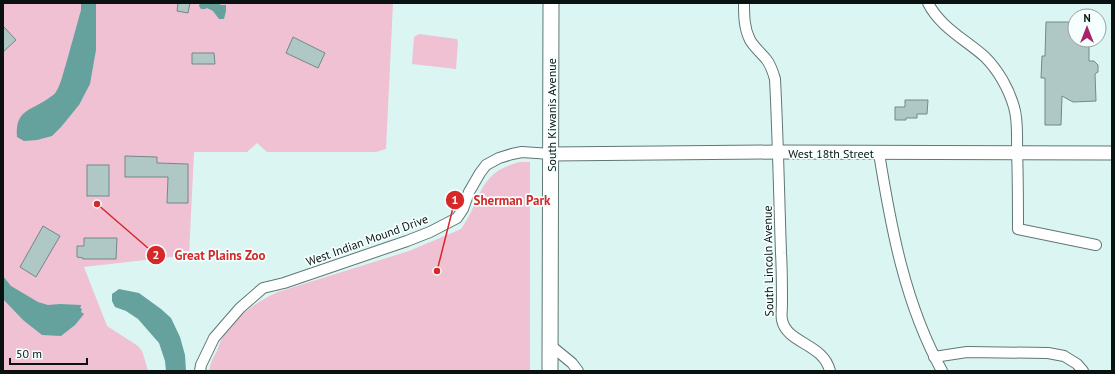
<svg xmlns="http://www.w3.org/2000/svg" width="1115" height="374" viewBox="0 0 1115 374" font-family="'PT Sans',sans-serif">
  <rect width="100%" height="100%" fill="#dbf5f3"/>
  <!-- green -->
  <g fill="#efc1d3">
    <polygon points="3,3 393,3 386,149 376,152 267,152 257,143 247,152 194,152 189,255 84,267 107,326 138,346 142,351 144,357 148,371 3,371"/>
    <polygon points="419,34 457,39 458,42 456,69 412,64 414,37"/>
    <path d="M520 162H530V371H209C210 364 213 357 217 351 219 345 221 339 225 334 237 315 258 301 278 292L409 251 461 229C482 200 477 172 520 162Z"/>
  </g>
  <!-- water -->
  <g fill="#65a29e">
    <path d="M81 3H96V50L90 84 79 105 61 127 52 136 37 140 24 141 17 137C15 109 31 111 49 98 51 96 54 95 56 92 61 84 63 73 66 64 71 46 76 28 81 10Z"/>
    <polygon points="200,3 218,3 221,5 226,5 226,11 224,19 219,19 213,11 207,8 205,9 201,9 199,6"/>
    <polygon points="3,276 11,286 38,302 48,305 60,304 81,305 81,306 80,308 82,309 81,312 84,314 75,325 61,336 42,335 23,320 3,299"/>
    <polygon points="119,289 139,293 161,309 171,318 180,337 185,355 186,371 166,371 165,361 159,343 138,319 126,311 115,307 112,301 112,294"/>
  </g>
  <!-- building -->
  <g fill="#afc8c6" stroke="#718987">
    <polygon points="178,3 190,3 188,13 177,11"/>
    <polygon points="1046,22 1075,22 1075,40 1089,40 1089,61 1094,61 1098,65 1098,72 1095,74 1096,101 1073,102 1062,96 1061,125 1045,125 1045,78 1041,78 1042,56 1045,56"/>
    <polygon points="3,26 16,40 3,52"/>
    <polygon points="293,37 325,53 318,68 286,53"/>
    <polygon points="192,53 214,53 215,64 192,64"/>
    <polygon points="905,100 928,100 927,114 917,114 917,118 906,118 906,120 895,120 895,107 905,107"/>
    <polygon points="125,156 157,157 157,163 188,164 188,203 167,203 168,177 125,177"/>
    <rect x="87" y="165" width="22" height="31"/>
    <polygon points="43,226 60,236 36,277 20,267"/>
    <polygon points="84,238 117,238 116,259 83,259 83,258 77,257 77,246 84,246"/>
  </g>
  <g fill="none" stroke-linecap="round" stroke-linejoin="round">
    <!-- minor casing -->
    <g stroke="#607775" stroke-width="12">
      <g id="minor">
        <path d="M744 3C744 16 744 28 750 40 754 47 761 53 766 59 771 65 773 72 775 79 778 137 779 195 781 253 782 270 782 287 782 304 782 309 781 315 782 320 787 344 823 343 830 371"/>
        <path d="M928 3C940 27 966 40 985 57 998 70 1009 89 1014 107 1018 120 1017 136 1017 149 1018 176 1018 202 1018 229L1096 245"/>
        <path d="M879 153C891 228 905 304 942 371"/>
        <polyline points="550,345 572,363 578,371"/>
        <polyline points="934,357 967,352 1048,353 1064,356 1077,364 1083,371"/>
        <polyline points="200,371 201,365 214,338 240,308 263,288 284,283 407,241 430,232 457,218 463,209 469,192 480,173 486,165 499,158 512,154 522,152 551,154"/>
      </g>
    </g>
    <!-- tertiary casing -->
    <g stroke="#607775" stroke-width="15">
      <polyline id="tertiary" points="551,154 778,152 1112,153"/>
    </g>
    <!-- secondary casing -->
    <g stroke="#607775" stroke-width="17">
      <polyline id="secondary" points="550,371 551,3"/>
    </g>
    <!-- minor -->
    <use href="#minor" stroke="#fff" stroke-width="10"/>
    <!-- tertiary -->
    <use href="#tertiary" stroke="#fff" stroke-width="13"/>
    <!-- secondary -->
    <use href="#secondary" stroke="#fff" stroke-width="15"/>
  </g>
  <g text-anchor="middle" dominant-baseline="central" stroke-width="3.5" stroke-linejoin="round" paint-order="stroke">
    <!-- street labels -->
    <g font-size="12" fill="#091211" stroke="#f4fffe">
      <text transform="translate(551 115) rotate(-90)">South Kiwanis Avenue</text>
      <text x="831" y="153">West 18th Street</text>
      <text transform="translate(367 240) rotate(-20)">West Indian Mound Drive</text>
      <text transform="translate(768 261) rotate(-91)">South Lincoln Avenue</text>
    </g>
  </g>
  <!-- callouts -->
  <path fill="none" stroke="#d62828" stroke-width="1.5" d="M437 271L455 200M97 204L156 255"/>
  <g fill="#d62828" stroke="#f4fffe" stroke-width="1.5">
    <circle cx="437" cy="271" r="4"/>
    <circle cx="97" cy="204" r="4"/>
    <circle cx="455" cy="200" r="10"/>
    <circle cx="156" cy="255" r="10"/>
  </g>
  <g font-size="12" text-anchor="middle" font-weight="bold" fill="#fff">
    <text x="455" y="204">1</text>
    <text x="156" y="259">2</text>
  </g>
  <g font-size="13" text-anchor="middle" font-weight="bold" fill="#d62828" stroke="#f4fffe" stroke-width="3.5" stroke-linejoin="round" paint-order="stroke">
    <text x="512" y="205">Sherman Park</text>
    <text x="220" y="260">Great Plains Zoo</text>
  </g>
  <!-- border -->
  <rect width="1115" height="374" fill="none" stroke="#091211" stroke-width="8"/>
  <!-- north arrow -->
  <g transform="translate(1087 28)"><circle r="19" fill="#f4fffe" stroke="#96a09f"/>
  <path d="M0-3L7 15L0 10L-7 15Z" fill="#a9226a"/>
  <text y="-6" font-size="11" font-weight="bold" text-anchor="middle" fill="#091211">N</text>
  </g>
  <!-- scale -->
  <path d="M10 358v6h77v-6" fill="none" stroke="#091211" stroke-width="2"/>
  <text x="16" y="358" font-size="12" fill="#091211" stroke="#f4fffe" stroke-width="3" paint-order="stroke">50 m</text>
</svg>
